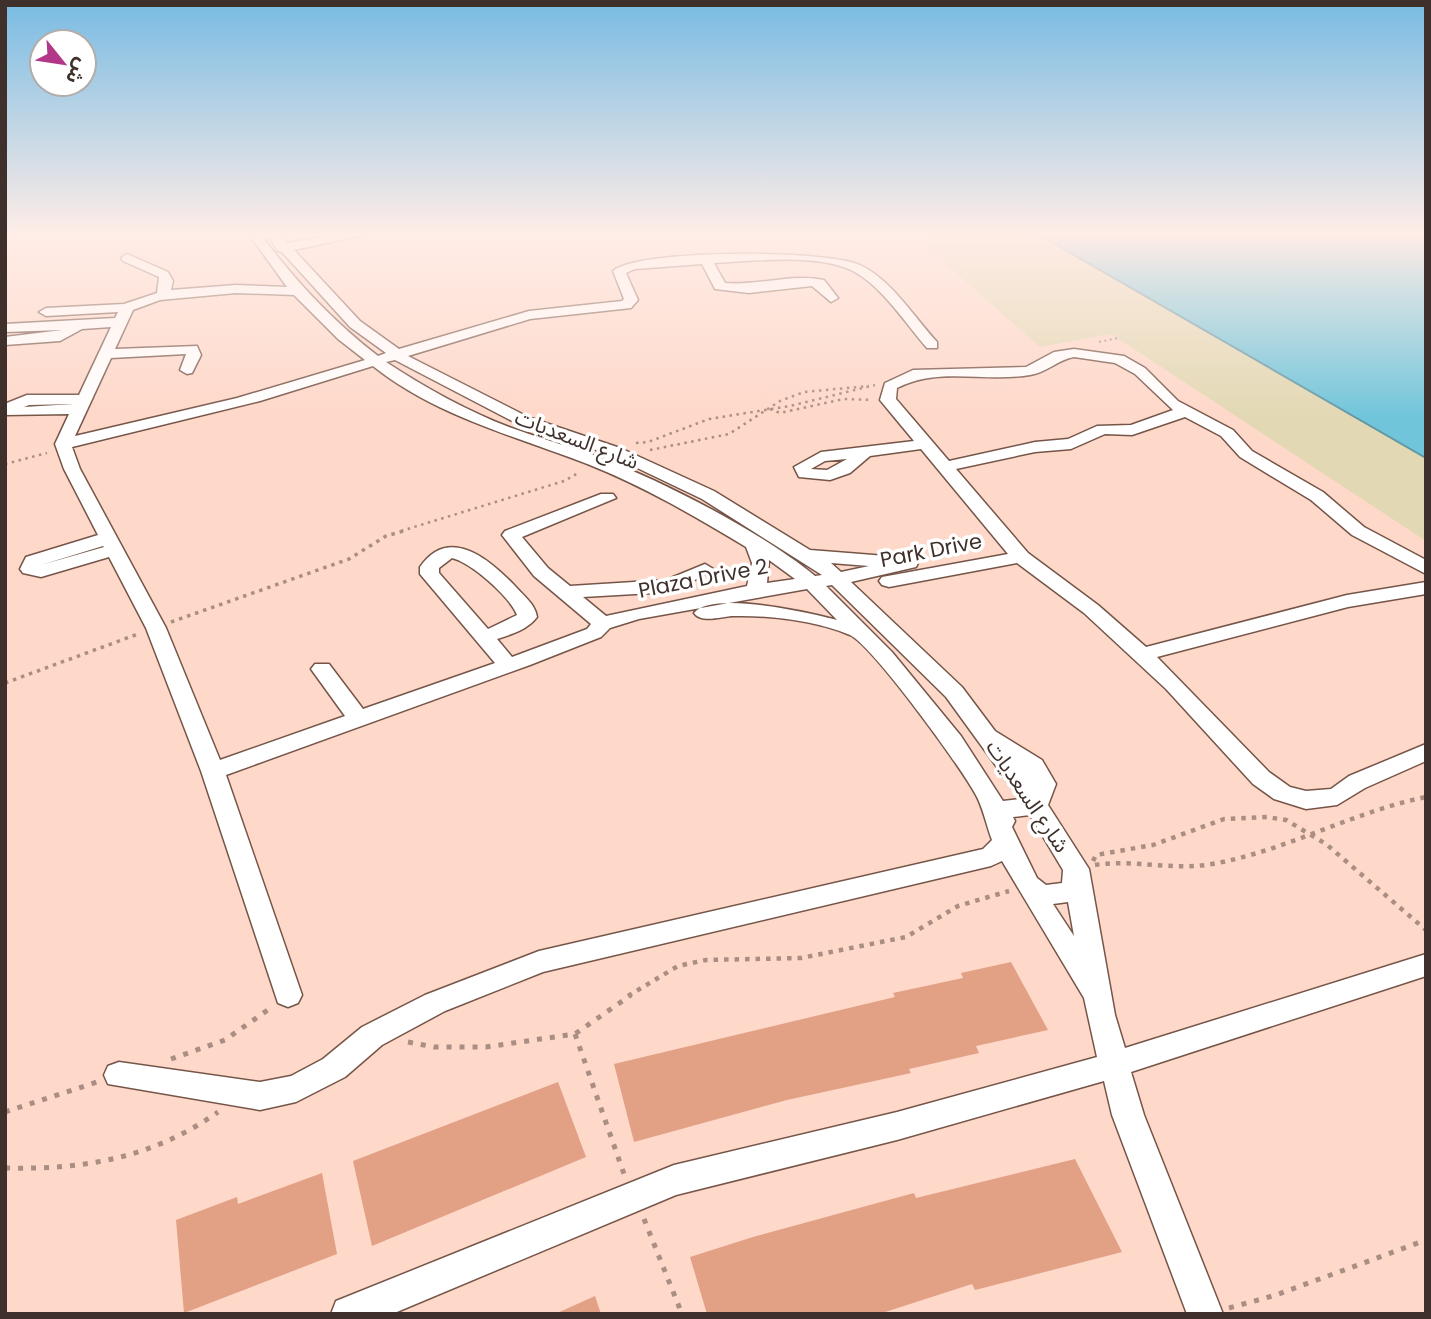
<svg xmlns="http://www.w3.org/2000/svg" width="1431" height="1319" viewBox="0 0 1431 1319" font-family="Poppins,'Noto Sans Arabic',sans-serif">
  <rect width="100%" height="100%" fill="#fed8c9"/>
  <!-- sand -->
  <polygon fill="#e2d8b3" points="919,233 1038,233 1426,458 1426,541 1111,334 1040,347 923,244 928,241"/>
  <!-- water -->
  <polygon fill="#70c5db" stroke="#6198a6" stroke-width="2" points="1038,233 1426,233 1426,458 1067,251"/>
  <!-- building -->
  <g fill="#e2a085">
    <polygon points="1011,962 1048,1030 976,1046 979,1053 909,1069 911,1073 787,1100 634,1142 614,1064 895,997 893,993 963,978 961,973"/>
    <polygon points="558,1082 586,1157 372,1246 353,1161"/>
    <polygon points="1075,1159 1122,1252 975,1290 972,1284 879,1314 707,1314 690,1257 753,1237 914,1193 916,1198"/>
    <polygon points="322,1173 337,1254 184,1313 176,1220 237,1197 238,1204"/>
    <polygon points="595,1296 601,1314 555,1314"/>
  </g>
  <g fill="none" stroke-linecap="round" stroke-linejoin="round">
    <!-- minor casing -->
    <g stroke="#755548" stroke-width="3">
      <g id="minor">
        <path d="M248 233H259C295 280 331 320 378 356L386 353 350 327 282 252 278 251 267 233H279L288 243 345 233H373L294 250 360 321 399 349 529 311 622 301 624 299 613 271C637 249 830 249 862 266 892 281 914 317 937 342V348H927C905 323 883 287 853 271 819 253 752 261 714 263L725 283C757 286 793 273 824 280L838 298 831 302 812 286 749 293 715 289 702 264 635 269 626 273 638 300 631 308 530 319 408 356 528 417 620 448 714 491 810 550 886 556 894 561 916 559 918 563 916 567 851 582 962 687 995 731 1042 760 1056 784 1048 805 1089 869 1115 1015 1125 1048 1426 954V976L1131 1072 1144 1115 1223 1314H1187L1112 1115 1104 1081 897 1140 676 1195 392 1314H331L336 1301 674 1165 897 1112 1097 1057 1084 998 1002 861 991 866 543 972 445 1011 382 1045 345 1077 296 1102 260 1110 108 1084 104 1075 108 1066 119 1062 260 1082 291 1076 323 1059 362 1027 425 995 539 951 983 849 992 840C987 827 984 812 978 799 966 773 872 645 850 635 817 621 770 615 734 616 722 616 702 624 694 613 712 590 811 613 837 620L807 589 639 619 610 628 601 637 530 665 226 775 302 995 298 1003 288 1007 278 1003 201 771 146 628 109 557 41 577 23 573 20 569 26 557 98 535 64 469 55 444 69 414 5 415 7 403 27 395H79L111 327 82 329 60 341 5 345V337L62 330 5 332V324L115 318 118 312 46 316 39 312 46 308 124 304 157 293 159 277 123 261 121 258 127 254 168 272 173 281 171 290 236 285 287 287ZM236 293 294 295 338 339 365 360 237 398 75 436 111 358 186 354 180 370 187 374 192 373 201 355 197 346 115 349 133 310 160 300ZM395 360 516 423 608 454 702 499 822 575 815 576C763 533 665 482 601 458 571 447 539 438 509 427 467 411 424 387 386 362ZM373 366C437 417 516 436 590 465 645 487 696 517 746 547L752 563 747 586 606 616 583 597 670 592 715 570 705 564 666 580 570 586 548 568 522 537 616 498 613 494H601L505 531 502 535 534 576 591 624 587 629 512 657 497 639C512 634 527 630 537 617 535 604 524 596 515 586 489 559 449 525 420 567V574L495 663 363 709 329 664H315L311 669 345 716 220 760 166 628 80 469 72 447 260 401ZM29 405 74 404 24 407ZM103 546 104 547 41 565ZM452 558C472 563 510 597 517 615L488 629 439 573V568ZM769 560 795 579 767 583ZM831 563 869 566 841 572ZM832 585 946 697 1020 799 1003 801 961 736 892 652 826 586ZM1030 815 1063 870 1062 883 1046 885 1037 878 1012 827 1015 821 1013 817ZM1068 902 1074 936 1053 904Z"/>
        <path d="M1074 349 1124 356 1145 368 1178 401 1233 430 1252 451 1323 492 1364 527 1426 560V574L1352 535 1311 500 1240 457 1221 436 1185 417 1132 435 1105 434 1071 449 1035 452 956 469 1028 553 1098 605 1146 647 1347 595 1426 582V594L1348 607 1157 657 1269 772 1290 787 1306 791 1331 789 1349 776 1426 744V761L1365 788 1337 805 1306 809 1274 799 1253 784 1166 689 1084 613 1017 563 889 587 882 585 879 581 882 577 1008 554 921 449 870 456 850 473 830 480 799 477 794 467 821 452 914 441 880 400 885 383 913 370 1026 367 1054 352ZM1074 357 1115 363 1135 374 1173 410 1131 425 1097 426 1068 439 1035 442 949 461 896 399 897 388C939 366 984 383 1030 375 1046 373 1057 360 1074 357ZM847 459 827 470 811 469 825 461Z"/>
      </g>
    </g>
    <!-- path-far4 -->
    <polyline stroke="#aa8e83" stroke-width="2" stroke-dasharray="2 3.5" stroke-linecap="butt" points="1099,342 1118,338"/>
    <!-- path-far3 -->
    <g stroke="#aa8e83" stroke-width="2.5" stroke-dasharray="2.5 4.5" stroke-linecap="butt">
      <polyline points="770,409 780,413 844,399 872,400"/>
      <polyline points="636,443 648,442 709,419 790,406 875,385"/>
      <polyline points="650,450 729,434 780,401 804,392 869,386"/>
      <polyline points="5,464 47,453"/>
      <polyline points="401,531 564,481 580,472"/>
    </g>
    <!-- path-far2 -->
    <g stroke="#aa8e83" stroke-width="3.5" stroke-dasharray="3.5 5" stroke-linecap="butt">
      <polyline points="171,622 349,559 386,536 407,530"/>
      <polyline points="5,683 138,634"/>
    </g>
    <!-- path-far1 -->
    <g stroke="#aa8e83" stroke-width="4.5" stroke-dasharray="4.5 6" stroke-linecap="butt">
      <polyline points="1093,861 1096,855 1153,845 1224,819 1267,817 1286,820 1326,844 1426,930"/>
      <path d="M1095 865C1134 859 1173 871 1212 864 1286 851 1352 812 1426 797"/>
      <polyline points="628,996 678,966 706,960 801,958 906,937 958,906 1009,891"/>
    </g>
    <!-- path -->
    <g stroke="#aa8e83" stroke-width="5" stroke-dasharray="5 8" stroke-linecap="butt">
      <polyline points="575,1034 624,1174"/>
      <polyline points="408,1042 434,1047 486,1047 575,1034 631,995"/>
      <polyline points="171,1059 225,1040 272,1007"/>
      <polyline points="5,1112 97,1082"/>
      <path d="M5 1168C83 1170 153 1158 218 1112"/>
      <polyline points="644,1219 682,1314"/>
      <polyline points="1229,1308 1276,1295 1426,1240"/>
    </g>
    <!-- minor -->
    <use href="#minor" fill="#fff" fill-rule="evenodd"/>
  </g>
  <!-- sky -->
  <linearGradient id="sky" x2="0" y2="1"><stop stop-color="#78bbe3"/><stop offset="0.56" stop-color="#ffede7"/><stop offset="1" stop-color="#ffede7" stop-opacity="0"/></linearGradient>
  <rect width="1431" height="418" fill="url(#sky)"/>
  <g text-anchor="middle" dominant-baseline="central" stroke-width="7" stroke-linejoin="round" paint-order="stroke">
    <!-- street labels -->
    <g font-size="21" fill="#3f302b" stroke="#fff">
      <text transform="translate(577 439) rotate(21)">شارع السعديات</text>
      <text transform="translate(931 550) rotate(-11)">Park Drive</text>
      <text transform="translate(703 578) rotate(-11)">Plaza Drive 2</text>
      <text transform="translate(1028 796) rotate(56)">شارع السعديات</text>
    </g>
  </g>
  <!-- border -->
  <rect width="1431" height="1319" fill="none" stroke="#3f302b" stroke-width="14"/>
  <!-- north arrow -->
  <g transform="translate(63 63) rotate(120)"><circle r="33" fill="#ffffff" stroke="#b2acaa" stroke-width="2"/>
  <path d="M0-5L12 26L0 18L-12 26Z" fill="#b33788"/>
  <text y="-10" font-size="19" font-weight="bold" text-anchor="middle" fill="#3f302b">ش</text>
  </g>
</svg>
